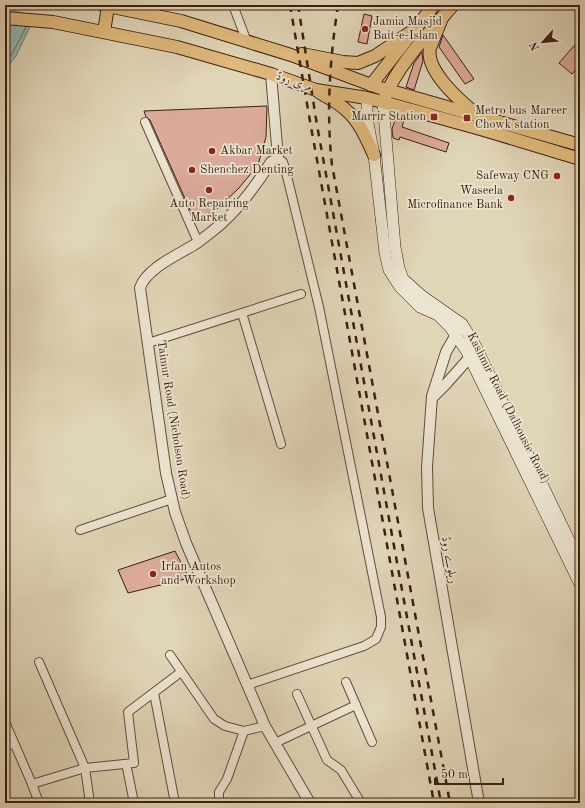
<svg xmlns="http://www.w3.org/2000/svg" width="585" height="808" viewBox="0 0 585 808" font-family="'Old Standard TT',Amiri,serif">
  <rect width="100%" height="100%" fill="#e0d5b7"/>
  <filter id="stains"><feTurbulence type="fractalNoise" baseFrequency=".005" numOctaves="4"/><feColorMatrix values="0 0 0 0 .2 0 0 0 0 .09 0 0 0 0 .02 0 0 0 .5 -.17"/></filter>
  <radialGradient id="worn" r=".72"><stop offset=".6" stop-color="#630" stop-opacity="0"/><stop offset="1" stop-color="#630" stop-opacity=".3"/></radialGradient>
  <!-- water -->
  <polygon fill="#94b8b3" stroke="#707b72" points="5,9 35,16 16,56 5,70"/>
  <g fill="none" stroke-linecap="round" stroke-linejoin="round">
    <!-- shore -->
    <polyline stroke="#686c62" stroke-width="1" points="5,63 12,54 26,27"/>
    <!-- river -->
    <polyline stroke="#94b8b3" stroke-width="16" points="5,19 11,5"/>
  </g>
  <!-- building -->
  <g fill="#dbaa9a" stroke="#3b1f11">
    <polygon points="364,14 372,16 367,44 358,42"/>
    <polygon points="443,35 474,79 465,84 439,47"/>
    <polygon points="580,39 580,65 572,74 559,63"/>
    <polygon points="422,52 423,61 414,90 406,87 414,63"/>
    <polygon points="267,106 266,137 258,165 239,188 216,210 195,221 150,120 146,117 144,111"/>
    <polygon points="397,114 405,116 402,127 449,143 446,152 400,137 399,140 393,138 392,129"/>
    <polygon points="175,551 189,578 128,593 118,570"/>
  </g>
  <g fill="none" stroke-linecap="round" stroke-linejoin="round">
    <!-- minor casing -->
    <g stroke="#644c3a" stroke-width="10">
      <g id="minor">
        <polyline points="233,5 247,42"/>
        <polyline points="145,122 198,242"/>
        <polyline points="242,313 281,444"/>
        <polyline points="148,343 301,294"/>
        <polyline points="80,530 172,499"/>
        <polyline points="170,655 214,719 225,726 244,731 265,726"/>
        <polyline points="39,662 85,768 90,803"/>
        <polyline points="346,682 372,742"/>
        <polyline points="247,685 364,646 376,639 381,627 381,617 319,307 285,168 283,162 278,158"/>
        <polyline points="154,693 175,803"/>
        <polyline points="297,694 327,760 341,770 361,803"/>
        <polyline points="5,722 32,784 39,803"/>
        <polyline points="275,743 356,705"/>
        <polyline points="5,747 14,743"/>
        <polyline points="127,768 134,803"/>
        <polyline points="32,784 85,768 134,763 128,712 181,672"/>
        <polyline points="219,803 219,792 227,779 244,731"/>
      </g>
    </g>
    <!-- tertiary casing -->
    <g stroke="#644c3a" stroke-width="12">
      <g id="tertiary">
        <path d="M271 74 278 158 271 162C257 184 241 206 221 224 213 231 205 237 197 243 180 254 146 268 140 288L166 473 175 512 186 543 265 726 310 803"/>
        <polyline points="462,324 446,352 432,396 427,467 428,508 479,803"/>
        <polyline points="432,398 446,384 470,357 475,354"/>
      </g>
    </g>
    <!-- secondary casing -->
    <g stroke="#3b1f11" stroke-width="12">
      <g id="secondary">
        <polyline points="367,98 367,118 374,155 385,253 389,270 400,287 420,307 438,315 450,327 466,350 580,584"/>
        <polyline points="383,102 395,247 399,268 403,279 422,296 462,324 474,343 580,563"/>
      </g>
    </g>
    <!-- primary casing -->
    <g stroke="#3b1f11" stroke-width="14">
      <g id="primary">
        <polyline points="103,5 181,21 291,55 377,87 580,145"/>
        <polyline points="5,18 53,22 177,47 271,74 316,90 367,98 383,102 484,130 580,159"/>
        <path d="M442 18 430 48C425 70 459 100 475 113"/>
        <polyline points="104,32 108,6"/>
        <polyline points="302,54 343,62 358,63 375,56 414,30"/>
        <polyline points="371,85 434,5"/>
        <path d="M320 93C329 98 339 103 346 110 360 122 367 140 374 155"/>
        <path d="M385 97C398 64 430 32 453 5"/>
      </g>
    </g>
    <!-- minor -->
    <use href="#minor" stroke="#ebe4d0" stroke-width="8"/>
    <!-- tertiary -->
    <use href="#tertiary" stroke="#ebe4d0" stroke-width="10"/>
    <!-- secondary -->
    <use href="#secondary" stroke="#ebe4d0" stroke-width="11"/>
    <!-- primary -->
    <use href="#primary" stroke="#e0ba7c" stroke-width="12"/>
    <!-- rail -->
    <g stroke="#3b1f11" stroke-width="2.5" stroke-dasharray="7 7" stroke-linecap="butt">
      <polyline points="290,5 311,127 434,803"/>
      <polyline points="298,5 317,125 441,803"/>
      <path d="M338 5C330 58 326 111 332 165L450 803"/>
    </g>
  </g>
  <!-- markers -->
  <g fill="#8f2418" stroke="#ebe4d0" stroke-width="1.5">
    <circle cx="365" cy="29" r="4"/>
    <rect x="430" y="113" width="8" height="8" rx="2"/>
    <rect x="463" y="114" width="8" height="8" rx="2"/>
    <circle cx="212" cy="151" r="4"/>
    <circle cx="192" cy="170" r="4"/>
    <circle cx="557" cy="176" r="4"/>
    <circle cx="209" cy="190" r="4"/>
    <circle cx="511" cy="198" r="4"/>
    <circle cx="153" cy="574" r="4"/>
  </g>
  <g text-anchor="middle" dominant-baseline="central" stroke-width="3.5" stroke-linejoin="round" paint-order="stroke">
    <!-- poi labels -->
    <g font-size="12" fill="#3b1f11" stroke="#ebe4d0" text-anchor="start">
      <text x="373" y="22">Jamia Masjid<tspan x="373" dy="14">Bait-e-Islam</tspan></text>
      <text x="475" y="111">Metro bus Mareer<tspan x="475" dy="14">Chowk station</tspan></text>
      <text x="426" y="117" text-anchor="end">Marrir Station</text>
      <text x="220" y="151">Akbar Market</text>
      <text x="200" y="170">Shenchez Denting</text>
      <text x="549" y="176" text-anchor="end">Safeway CNG</text>
      <text x="503" y="191" text-anchor="end">Waseela<tspan x="503" dy="14">Microfinance Bank</tspan></text>
      <text x="209" y="204" text-anchor="middle">Auto Repairing<tspan x="209" dy="14">Market</tspan></text>
      <text x="161" y="567">Irfan Autos<tspan x="161" dy="14">and Workshop</tspan></text>
    </g>
    <!-- street labels -->
    <g font-size="12" fill="#3b1f11" stroke="#ebe4d0">
      <text transform="translate(294 82) rotate(19)">مری روڈ</text>
      <text transform="translate(508 408) rotate(63)">Kashmir Road (Dalhousie Road)</text>
      <text transform="translate(173 420) rotate(81)">Taimur Road (Nicholson Road)</text>
      <text transform="translate(449 560) rotate(80)">ریلوے روڈ</text>
    </g>
  </g>
  <!-- margin -->
  <rect width="585" height="808" fill="none" stroke="#e0d5b7" stroke-width="20"/>
  <rect x="6" y="6" width="573" height="796" fill="none" stroke="#3b1f11" stroke-width="2"/>
  <rect x="10" y="10" width="565" height="788" fill="none" stroke="#3b1f11"/>
  <!-- north arrow -->
  <g transform="translate(543 42) rotate(243)" stroke="#ebe4d0" stroke-width="3" paint-order="stroke">
  <path d="M0-3L7 15L0 10L-7 15Z" fill="#3b1f11"/>
  <text y="-6" font-size="11" font-weight="bold" text-anchor="middle" fill="#3b1f11">N</text>
  </g>
  <!-- scale -->
  <path d="M435 778v6h68v-6" fill="none" stroke="#3b1f11" stroke-width="2"/>
  <text x="441" y="778" font-size="12" fill="#3b1f11" stroke="#ebe4d0" stroke-width="3" paint-order="stroke">50 m</text>
  <rect width="100%" height="100%" filter="url(#stains)"/>
  <rect width="100%" height="100%" fill="url(#worn)"/>
</svg>
